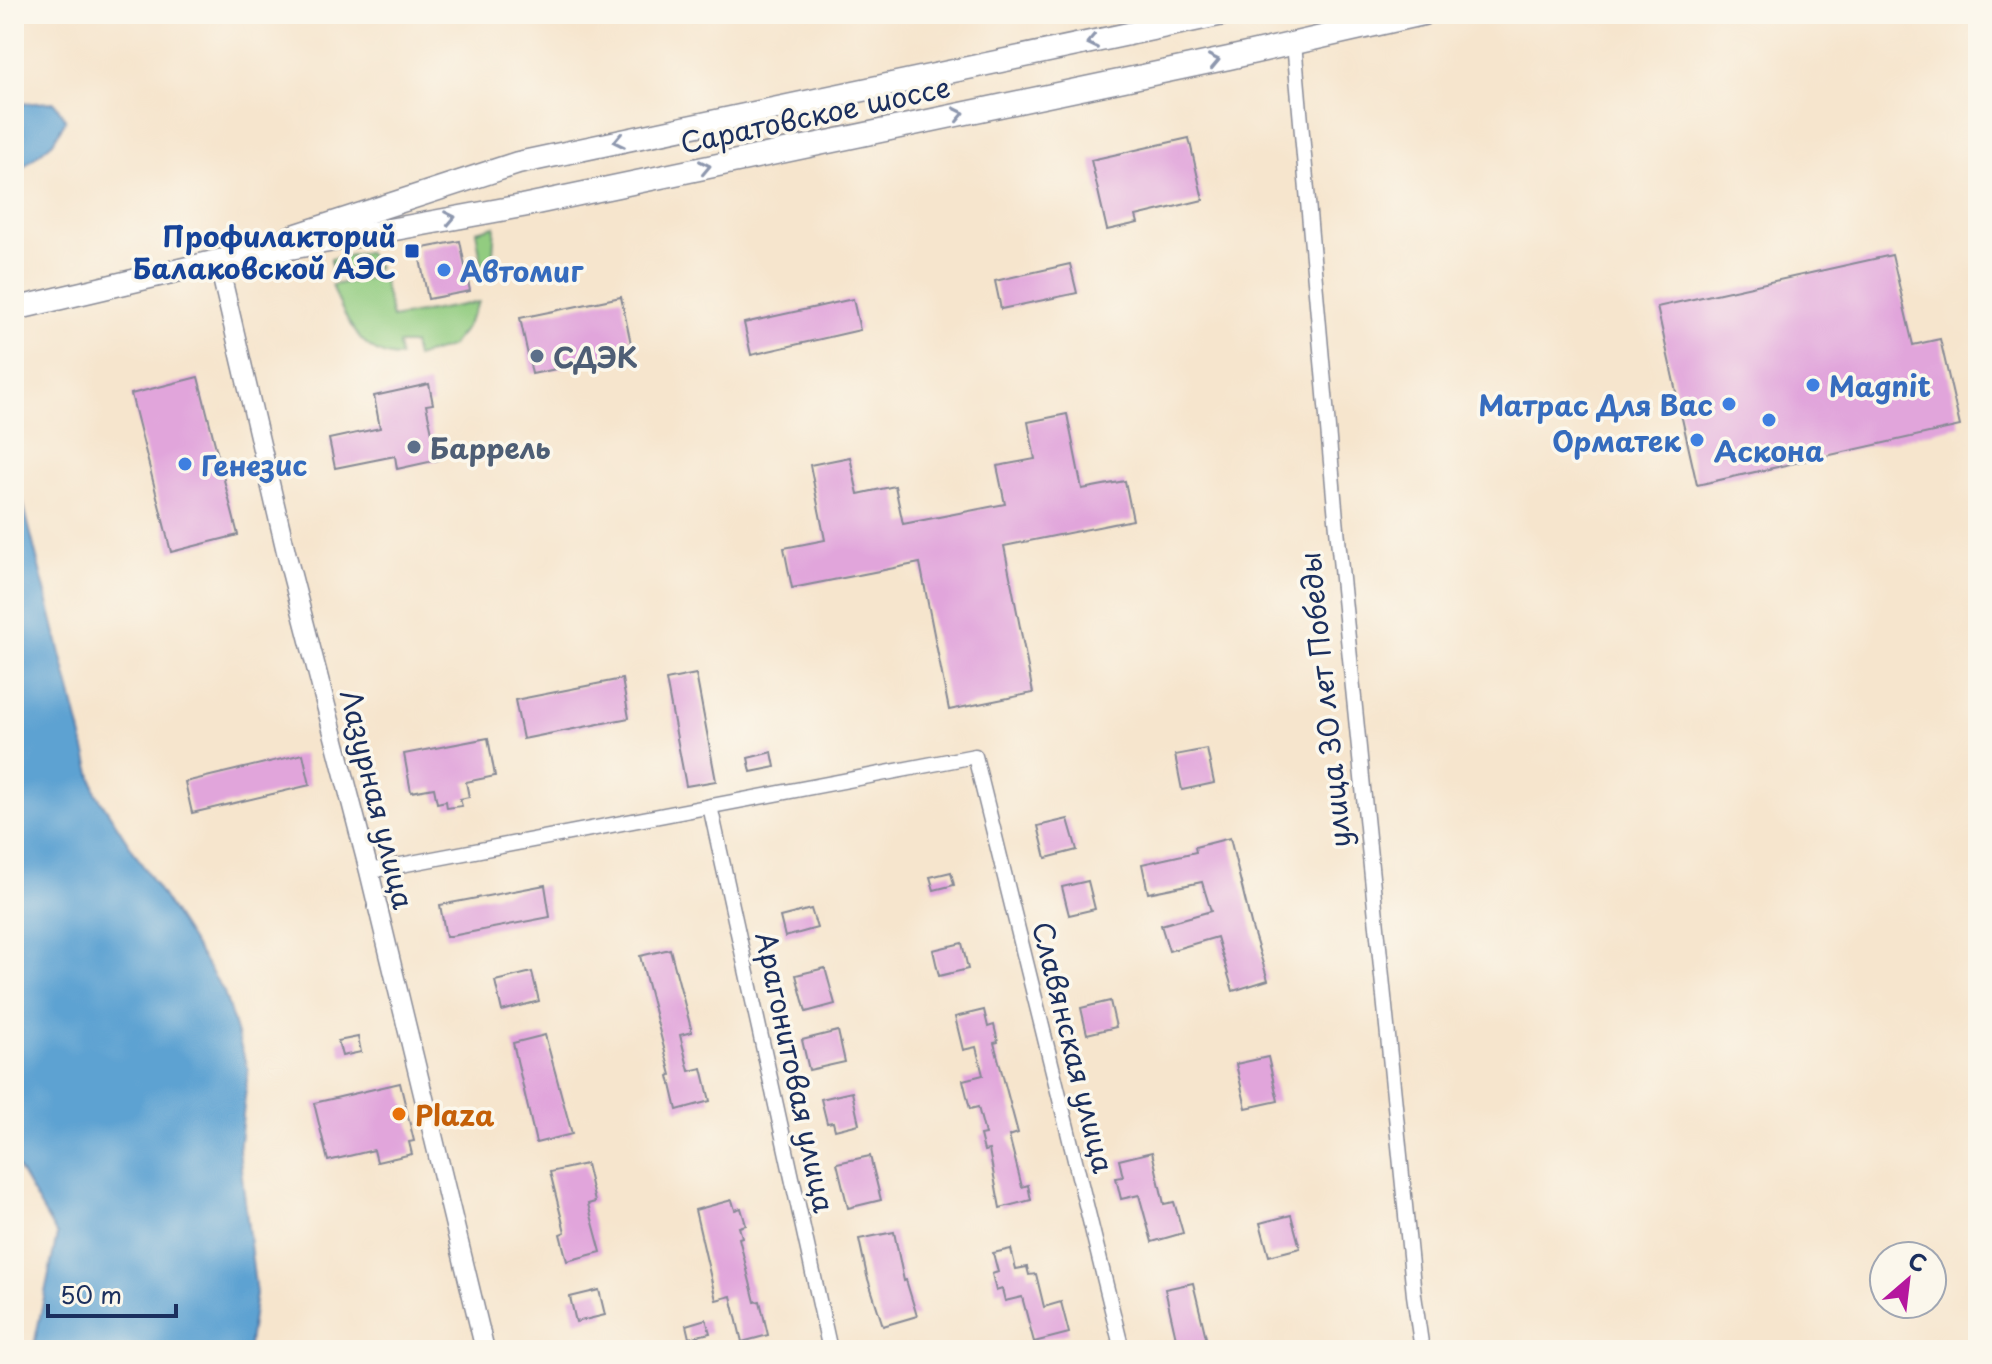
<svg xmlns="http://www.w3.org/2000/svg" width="1992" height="1364" viewBox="0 0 1992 1364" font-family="'Playpen Sans',sans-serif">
  <rect width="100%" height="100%" fill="#fbf7ec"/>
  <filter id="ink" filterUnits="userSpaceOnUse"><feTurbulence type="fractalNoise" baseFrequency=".0125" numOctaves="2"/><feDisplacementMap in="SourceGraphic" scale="16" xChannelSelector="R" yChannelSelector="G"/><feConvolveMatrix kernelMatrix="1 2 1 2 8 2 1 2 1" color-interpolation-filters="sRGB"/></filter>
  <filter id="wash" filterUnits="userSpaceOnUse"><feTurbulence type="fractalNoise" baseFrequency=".006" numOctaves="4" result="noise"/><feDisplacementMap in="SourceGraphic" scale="32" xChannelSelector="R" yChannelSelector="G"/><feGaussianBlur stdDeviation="1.8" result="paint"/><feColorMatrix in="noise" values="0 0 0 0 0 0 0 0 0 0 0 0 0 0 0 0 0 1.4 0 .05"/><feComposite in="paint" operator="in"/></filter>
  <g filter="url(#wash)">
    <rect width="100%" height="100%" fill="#f6e5cd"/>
    <!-- green -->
    <g fill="#92cc80" stroke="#567e6f" stroke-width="2">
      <polygon points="495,226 493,253 484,277 476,231"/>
      <polygon points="367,252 378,268 332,277 331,259"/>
      <path d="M382 276 392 318 479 302 464 330 450 347 416 357 413 344H398L400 357C362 357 343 316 332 285Z"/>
    </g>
    <!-- water -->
    <g fill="#5da2d2" stroke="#3c6898" stroke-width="2">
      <polygon points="54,102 66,120 53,142 20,170 14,224 14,104"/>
      <polygon points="14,227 19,341 14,441"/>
      <polygon points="14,467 96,793 224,992 248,1070 239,1151 256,1294 248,1350 33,1350 57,1235 14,1161"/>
    </g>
    <g id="blocks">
      <!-- building -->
      <g fill="#e1a5db">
        <polygon points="1189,138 1203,200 1136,216 1138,223 1107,230 1091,160"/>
        <polygon points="460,241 470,291 428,299 418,249"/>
        <polygon points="1892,255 1913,345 1940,339 1960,426 1697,485 1657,307"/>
        <polygon points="1070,264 1077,293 1001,309 995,281"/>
        <polygon points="621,297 633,353 532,374 520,318"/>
        <polygon points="853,299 860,330 751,355 744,323"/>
        <polygon points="198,377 238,535 171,552 131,394"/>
        <polygon points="429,384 433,404 426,405 438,460 397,469 395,456 335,468 329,439 380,428 374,396"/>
        <polygon points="1067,414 1082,489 1125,481 1133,520 1004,546 1033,693 949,710 920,563 792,588 784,548 825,540 810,465 850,457 858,494 895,486 903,524 1005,504 997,466 1035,459 1028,422"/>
        <polygon points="696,674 716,781 686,786 666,680"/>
        <polygon points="622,679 629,718 523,739 515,700"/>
        <polygon points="488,738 495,776 466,782 469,797 460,799 462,806 447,808 446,801 437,803 434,788 411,792 404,754"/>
        <polygon points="1207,749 1214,783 1182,790 1175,755"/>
        <polygon points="772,752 775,767 751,772 748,758"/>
        <polygon points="303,754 310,785 192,813 185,782"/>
        <polygon points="1068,819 1077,850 1046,858 1038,826"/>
        <polygon points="1230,838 1252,928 1268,980 1233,991 1217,937 1169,951 1161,925 1211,911 1202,882 1148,893 1142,864 1196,852 1195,847"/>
        <polygon points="951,872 954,885 934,890 930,877"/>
        <polygon points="1088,881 1095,909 1069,915 1062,887"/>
        <polygon points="545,885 550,917 446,937 440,905"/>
        <polygon points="811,909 817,928 785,937 780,917"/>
        <polygon points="962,943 968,969 939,976 933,950"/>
        <polygon points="670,949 692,1032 680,1035 689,1071 702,1068 710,1101 677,1110 669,1076 671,1075 640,956"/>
        <polygon points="825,968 835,1004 806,1012 796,975"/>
        <polygon points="532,972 539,1001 502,1011 495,981"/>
        <polygon points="1110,1001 1116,1027 1087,1034 1081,1008"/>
        <polygon points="984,1010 988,1027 994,1025 998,1042 994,1043 1018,1133 1009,1136 1019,1175 1022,1187 1028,1185 1031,1200 1000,1208 989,1150 984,1151 980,1135 985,1134 978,1107 970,1109 963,1080 983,1075 976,1047 963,1050 955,1017"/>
        <polygon points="838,1031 845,1062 809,1070 802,1040"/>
        <polygon points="545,1035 572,1134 536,1143 513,1043"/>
        <polygon points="358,1037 361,1052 342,1056 338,1041"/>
        <polygon points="1268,1057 1278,1101 1246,1108 1236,1064"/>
        <polygon points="400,1083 414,1141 409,1142 412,1154 377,1162 374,1150 328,1161 314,1103"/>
        <polygon points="852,1092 859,1124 835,1130 833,1122 827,1123 821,1099"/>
        <polygon points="1152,1152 1164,1204 1174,1202 1183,1233 1152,1242 1139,1195 1121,1199 1116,1178 1123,1177 1119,1160"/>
        <polygon points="870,1156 881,1200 848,1208 837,1163"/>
        <polygon points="586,1164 595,1202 588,1204 601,1252 567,1261 560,1234 565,1232 550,1172"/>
        <polygon points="732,1200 735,1210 741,1208 746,1225 739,1227 742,1237 739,1238 755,1302 760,1301 768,1335 742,1342 731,1296 716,1300 695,1210"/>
        <polygon points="1291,1215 1300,1248 1269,1256 1260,1223"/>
        <polygon points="894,1232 904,1281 906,1280 917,1316 883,1326 867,1276 859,1239"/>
        <polygon points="1011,1249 1016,1269 1027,1267 1029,1275 1036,1274 1044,1307 1061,1302 1069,1333 1034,1342 1022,1297 1005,1301 1002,1289 996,1291 992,1274 998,1272 993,1253"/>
        <polygon points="1193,1283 1209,1350 1176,1350 1173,1339 1176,1338 1165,1289"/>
        <polygon points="599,1290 605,1315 576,1322 570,1297"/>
        <polygon points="706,1319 710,1333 689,1338 686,1325"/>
      </g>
    </g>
  </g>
  <g filter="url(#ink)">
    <use href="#blocks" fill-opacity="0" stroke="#888a96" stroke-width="2"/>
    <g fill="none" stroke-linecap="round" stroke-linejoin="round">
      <!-- street casing -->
      <g stroke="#888a96" stroke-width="17">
        <g id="street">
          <polyline points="1294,43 1336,519 1414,1295 1422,1350"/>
          <polyline points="710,806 830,1350"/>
          <polyline points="369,871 975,756 1122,1350"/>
        </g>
      </g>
      <!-- secondary casing -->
      <g stroke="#888a96" stroke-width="21">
        <polyline id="secondary" points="218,261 287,556 369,871 485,1350"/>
      </g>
      <!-- primary casing -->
      <g stroke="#888a96" stroke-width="25">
        <g id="primary">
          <polyline points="291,237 518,163 1223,14"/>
          <polyline points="14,309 218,261 522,206 1229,58 1423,14"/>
        </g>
      </g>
      <!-- street -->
      <use href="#street" stroke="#fff" stroke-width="14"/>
      <!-- secondary -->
      <use href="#secondary" stroke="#fff" stroke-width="18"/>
      <!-- primary -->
      <use href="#primary" stroke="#fff" stroke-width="22"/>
    </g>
    <!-- one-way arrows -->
    <defs><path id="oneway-chevron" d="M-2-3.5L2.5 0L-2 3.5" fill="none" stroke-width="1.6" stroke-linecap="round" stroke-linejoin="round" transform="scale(2)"/></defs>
    <g stroke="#8d97ae">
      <use href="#oneway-chevron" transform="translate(1092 42) rotate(168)"/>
      <use href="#oneway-chevron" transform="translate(1214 61) rotate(-12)"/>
      <use href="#oneway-chevron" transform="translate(959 114) rotate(-12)"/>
      <use href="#oneway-chevron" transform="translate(619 141) rotate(168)"/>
      <use href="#oneway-chevron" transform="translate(705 167) rotate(-12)"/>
      <use href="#oneway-chevron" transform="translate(450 218) rotate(-11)"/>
    </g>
  </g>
  <!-- markers -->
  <rect fill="#1a4fb4" stroke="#fbf7ec" stroke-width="3" x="404" y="243" width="16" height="16" rx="4"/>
  <g fill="#3f7fe0" stroke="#fbf7ec" stroke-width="3">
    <circle cx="444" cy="270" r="8"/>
    <circle cx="1813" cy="385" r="8"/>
    <circle cx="1729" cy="404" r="8"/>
    <circle cx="1769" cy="420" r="8"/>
    <circle cx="1697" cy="440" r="8"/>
    <circle cx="185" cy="464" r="8"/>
  </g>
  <g fill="#5c6f8a" stroke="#fbf7ec" stroke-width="3">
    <circle cx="537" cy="356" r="8"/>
    <circle cx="414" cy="447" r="8"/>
  </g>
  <circle fill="#e8710a" stroke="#fbf7ec" stroke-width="3" cx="399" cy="1114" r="8"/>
  <g text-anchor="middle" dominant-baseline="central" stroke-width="7" stroke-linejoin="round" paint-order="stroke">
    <!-- street labels -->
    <g font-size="28" fill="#1b2f5e" stroke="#fbf7ec">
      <text transform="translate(815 114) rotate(-12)">Саратовское шоссе</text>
      <text transform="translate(1324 700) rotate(-96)">улица 30 лет Победы</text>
      <text transform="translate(378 799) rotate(76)">Лазурная улица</text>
      <text transform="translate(1074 1047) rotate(76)">Славянская улица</text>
      <text transform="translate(796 1072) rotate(78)">Арагонитовая улица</text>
    </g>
    <!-- transit labels -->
    <g font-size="28" font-weight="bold" fill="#164399" stroke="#fbf7ec" text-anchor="end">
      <text x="396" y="235">Профилакторий<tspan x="396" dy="32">Балаковской АЭС</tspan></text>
    </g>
    <!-- shop labels -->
    <g font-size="28" font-weight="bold" fill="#366cbe" stroke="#fbf7ec" text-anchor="start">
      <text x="460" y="270">Автомиг</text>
      <text x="1829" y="385">Magnit</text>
      <text x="1713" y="404" text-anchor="end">Матрас Для Вас</text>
      <text x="1681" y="440" text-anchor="end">Орматек</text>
      <text x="1769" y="450" text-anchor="middle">Аскона</text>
      <text x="201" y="464">Генезис</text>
    </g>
    <!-- service labels -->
    <g font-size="28" font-weight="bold" fill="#4e5e75" stroke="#fbf7ec" text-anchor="start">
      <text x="553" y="356">СДЭК</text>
      <text x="430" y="447">Баррель</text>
    </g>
    <!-- food labels -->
    <g font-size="28" font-weight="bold" fill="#c56008" stroke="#fbf7ec" text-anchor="start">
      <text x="415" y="1114">Plaza</text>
    </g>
  </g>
  <!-- margin -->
  <rect width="1992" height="1364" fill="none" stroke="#fbf7ec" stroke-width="48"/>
  <!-- north arrow -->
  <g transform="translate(1908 1280) rotate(28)"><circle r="38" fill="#fbf7ec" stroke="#a1a7b3" stroke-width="2"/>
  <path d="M0-6L14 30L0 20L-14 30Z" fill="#b5179e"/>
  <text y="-12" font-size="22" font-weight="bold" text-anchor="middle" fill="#1b2f5e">С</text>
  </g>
  <!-- scale -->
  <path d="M48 1304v12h128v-12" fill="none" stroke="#1b2f5e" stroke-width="4"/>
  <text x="60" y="1304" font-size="24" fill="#1b2f5e" stroke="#fbf7ec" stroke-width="6" paint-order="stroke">50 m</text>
</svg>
